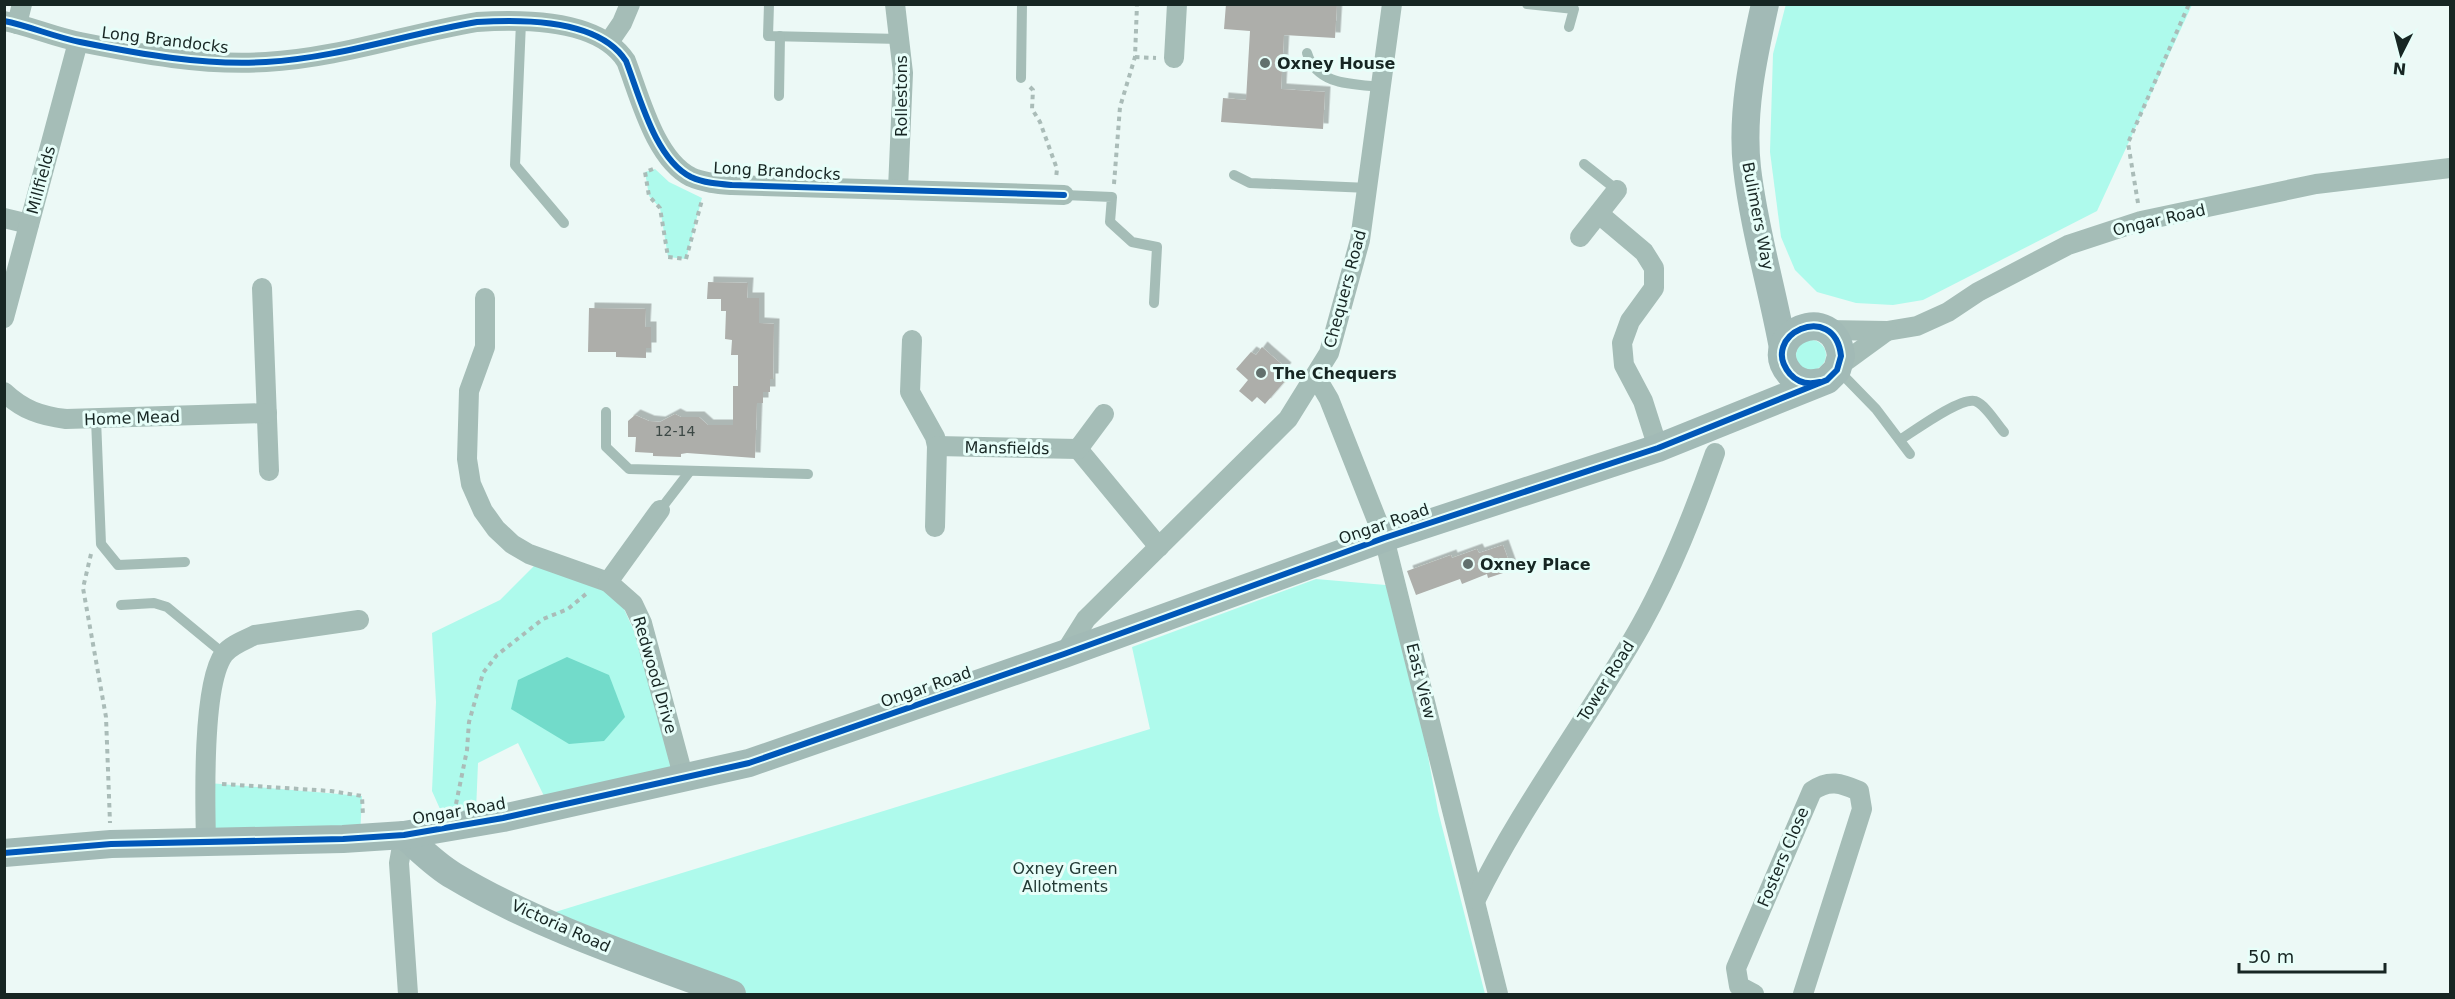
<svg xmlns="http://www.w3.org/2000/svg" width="2455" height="999" viewBox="0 0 2455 999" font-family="'DejaVu Sans',sans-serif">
  <defs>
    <filter id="shadow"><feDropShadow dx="5.5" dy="-5.5" stdDeviation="0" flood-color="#0004"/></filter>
  </defs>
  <rect width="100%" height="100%" fill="#ecf9f6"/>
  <!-- green -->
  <g fill="#aefaec">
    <polygon points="1786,4 2192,4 2192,5 2097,211 1923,300 1893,305 1856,303 1817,292 1795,270 1781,237 1770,152 1773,54"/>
    <polygon points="655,169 669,182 702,198 686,259 668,257 660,208 649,196 645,172"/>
    <circle cx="1811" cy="355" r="15"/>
    <polygon points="542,558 619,598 634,631 679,775 545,798 518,743 478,763 476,811 444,818 432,791 436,702 432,633 500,600"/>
    <polygon points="1316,579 1397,586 1438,811 1485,994 732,994 539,917 1150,729 1132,647"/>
    <polygon points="209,783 362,796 360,838 206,841"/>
  </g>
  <!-- water -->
  <polygon fill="#72dbca" points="567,657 609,675 625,717 604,741 569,744 511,709 518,680"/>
  <!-- building -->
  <g fill="#adaeaa" filter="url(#shadow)">
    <polygon points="1226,4 1337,4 1335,38 1284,35 1281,89 1325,92 1323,129 1221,122 1223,98 1246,100 1250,31 1224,29"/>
    <polygon points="708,282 748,283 747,298 759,298 759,323 774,324 773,379 770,379 770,392 763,392 763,403 757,403 755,458 687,453 681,454 681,457 653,456 653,453 635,452 636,437 628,437 628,421 635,415 649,421 660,422 675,414 681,417 699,417 708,425 733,425 733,386 738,386 738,355 731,355 732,340 725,339 726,311 721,311 721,299 707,299"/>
    <polygon points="589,308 646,309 645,327 651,327 651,348 646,348 646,358 616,357 616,352 588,352"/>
    <polygon points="1262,347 1286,368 1279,376 1285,381 1265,404 1257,397 1252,402 1239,391 1248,380 1236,369 1251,352 1256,355"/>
    <polygon points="1503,545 1512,570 1488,578 1487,574 1462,584 1460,579 1416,595 1407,571 1451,555 1452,558 1477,549 1479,553"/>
  </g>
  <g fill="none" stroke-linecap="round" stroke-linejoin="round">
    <!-- path -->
    <g stroke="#aabcb8" stroke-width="4" stroke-dasharray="4.5 4.5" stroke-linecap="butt">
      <polyline points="1135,57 1156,58"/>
      <polyline points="1030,87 1033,90 1032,109 1040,122 1057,169 1056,178"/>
      <polyline points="653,169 645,172 649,196 660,208 668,257 686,259 702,200"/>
      <polyline points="1114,184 1120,107 1135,57 1137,4"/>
      <polyline points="2138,203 2128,143 2189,4"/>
      <polyline points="91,554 83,588 106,717 110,823"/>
      <polyline points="222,784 331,791 362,796 363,816"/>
      <polyline points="456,804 467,750 469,722 483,673 497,655 543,619 568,609 586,594"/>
    </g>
    <!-- lane -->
    <g stroke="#a5bdb7" stroke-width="10">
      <polyline points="769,4 768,36 900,39"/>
      <polyline points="1527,4 1574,9 1569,27"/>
      <polyline points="521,22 515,165 564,223"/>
      <path d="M1307 53C1317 86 1353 84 1383 87"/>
      <polyline points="1021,78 1022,4"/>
      <polyline points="779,96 780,36"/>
      <polyline points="1584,164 1617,190"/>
      <polyline points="1234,175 1250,183 1369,188"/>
      <polyline points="1064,195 1112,197 1110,222 1132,242 1157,247 1154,303"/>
      <polyline points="1838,370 1876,409 1910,454"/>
      <polyline points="606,412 606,447 629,469 808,474"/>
      <polyline points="96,419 101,544 118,565 185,562"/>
      <path d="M1900 440C1914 431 1960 397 1975 401 1986 405 1996 423 2004 432"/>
      <polyline points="660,510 690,471"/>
      <polyline points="121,605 154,603 167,607 224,654"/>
    </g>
    <!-- street -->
    <g stroke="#a5bdb7" stroke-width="20">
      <polyline points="895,4 903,73 898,189"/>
      <path d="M4 21C30 26 54 37 80 42 140 54 205 66 266 62 338 58 406 34 477 22 523 19 599 19 626 61 640 97 655 159 691 177 704 183 719 184 732 185L1064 195"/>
      <polyline points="17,24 22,4"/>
      <polyline points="609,42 622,23 630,4"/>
      <polyline points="1174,58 1177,4"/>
      <polyline points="1599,214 1644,252 1654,268 1654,288 1630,321 1622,343 1624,365 1643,401 1658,448"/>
      <polyline points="4,218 29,224"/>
      <polyline points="1580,237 1617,190"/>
      <polyline points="262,288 269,471"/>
      <polyline points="485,298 485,347 469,391 467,459 471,484 483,511 496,529 512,544 529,554 608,582"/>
      <polyline points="4,318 78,42"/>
      <polyline points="1827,330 1887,331 1917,326 1948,312 1978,292 2068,245 2141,221 2316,184 2450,168"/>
      <polyline points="912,340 910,392 935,437 937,446"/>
      <polyline points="1839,366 1887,331"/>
      <polyline points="1316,377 1329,399 1384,538 1498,994"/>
      <path d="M4 392C23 410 41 416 66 419L267 413"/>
      <polyline points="1078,449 1159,547"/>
      <polyline points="660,510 608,582 633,604 642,623 684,779"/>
      <polyline points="935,527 937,446 1078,449 1104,414"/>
      <polyline points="1064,654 1086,619 1288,419 1329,353 1360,240 1392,4"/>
      <polyline points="404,835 399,863 408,994"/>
      <path d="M206 841C205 802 202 684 224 654 231 645 245 640 255 635L359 620"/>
      <path d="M1476 899C1523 803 1589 718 1641 625 1672 569 1694 513 1715 453"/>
      <path d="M1754 994 1739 986 1736 968 1812 791C1829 779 1841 783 1859 791L1862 809 1803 994"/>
    </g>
    <!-- secondary -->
    <g stroke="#a2bab6" stroke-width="28">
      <path d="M1765 4C1753 58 1741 113 1747 168 1754 229 1772 288 1783 348"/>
      <path d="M404 835C420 849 435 865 454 876 537 926 641 960 732 994"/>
      <path d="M4 853 111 844 343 839 404 835 503 818 749 763 1064 654 1384 538 1658 448 1827 380 1837 370 1841 356C1835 299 1757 335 1790 374 1798 383 1808 385 1820 382"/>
    </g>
    <!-- cycleway casing -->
    <g stroke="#e7fef9" stroke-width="10">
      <g id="cycleway">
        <path d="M4 21C30 26 54 37 80 42 140 54 205 66 266 62 338 58 406 34 477 22 523 19 599 19 626 61 640 97 655 159 691 177 704 183 719 184 732 185L1064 195"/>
        <path d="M4 853 111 844 343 839 404 835 503 818 749 763 1064 654 1384 538 1658 448 1827 380 1837 370 1841 356C1835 299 1757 335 1790 374 1798 383 1808 385 1820 382"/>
      </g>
    </g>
    <!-- cycleway -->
    <use href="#cycleway" stroke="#0057b8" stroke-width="6"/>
  </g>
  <!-- markers -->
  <g fill="#62706d" stroke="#e7fef9" stroke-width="2">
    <circle cx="1265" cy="63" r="6"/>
    <circle cx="1261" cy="373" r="6"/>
    <circle cx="1468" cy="564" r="6"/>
  </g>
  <g text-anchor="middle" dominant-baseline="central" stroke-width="6" stroke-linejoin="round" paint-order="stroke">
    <!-- number labels -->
    <g font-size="14" fill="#3c4845">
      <text x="675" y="431">12-14</text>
    </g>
    <!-- street labels -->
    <g font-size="16" fill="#172623" stroke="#e7fef9">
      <text transform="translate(165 40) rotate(7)">Long Brandocks</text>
      <text transform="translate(901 96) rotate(-90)">Rollestons</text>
      <text transform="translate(777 171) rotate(3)">Long Brandocks</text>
      <text transform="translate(41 180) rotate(-75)">Millfields</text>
      <text transform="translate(1758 216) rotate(79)">Bulimers Way</text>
      <text transform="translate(2159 220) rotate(-13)">Ongar Road</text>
      <text transform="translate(1345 289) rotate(-75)">Chequers Road</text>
      <text transform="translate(132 418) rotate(-2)">Home Mead</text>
      <text transform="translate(1007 448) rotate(1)">Mansfields</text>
      <text transform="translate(1384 524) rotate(-19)">Ongar Road</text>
      <text transform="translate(655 675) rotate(74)">Redwood Drive</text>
      <text transform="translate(1421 681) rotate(76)">East View</text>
      <text transform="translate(1606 681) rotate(-58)">Tower Road</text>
      <text transform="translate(926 687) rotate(-19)">Ongar Road</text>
      <text transform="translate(459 811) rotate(-10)">Ongar Road</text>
      <text transform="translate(1783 857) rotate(-67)">Fosters Close</text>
      <text transform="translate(561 926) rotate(24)">Victoria Road</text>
    </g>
    <!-- poi labels -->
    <g font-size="16" font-weight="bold" fill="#172623" stroke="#e7fef9" text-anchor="start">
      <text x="1277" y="63">Oxney House</text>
      <text x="1273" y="373">The Chequers</text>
      <text x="1480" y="564">Oxney Place</text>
    </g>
    <!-- park labels -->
    <g font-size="16" fill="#233a35" stroke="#e7fef9">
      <text x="1065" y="868">Oxney Green<tspan x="1065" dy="18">Allotments</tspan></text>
    </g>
  </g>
  <!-- border -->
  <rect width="2455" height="999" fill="none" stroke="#172623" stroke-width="12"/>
  <!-- north arrow -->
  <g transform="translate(2401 54) rotate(186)" stroke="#e7fef9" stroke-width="4.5" paint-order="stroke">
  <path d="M0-4.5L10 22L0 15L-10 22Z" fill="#172623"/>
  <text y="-9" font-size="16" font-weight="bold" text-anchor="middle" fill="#172623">N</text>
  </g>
  <!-- scale -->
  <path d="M2239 963v9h146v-9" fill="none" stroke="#172623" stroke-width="3"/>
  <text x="2248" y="963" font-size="18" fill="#172623" stroke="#e7fef9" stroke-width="4.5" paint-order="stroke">50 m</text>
</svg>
